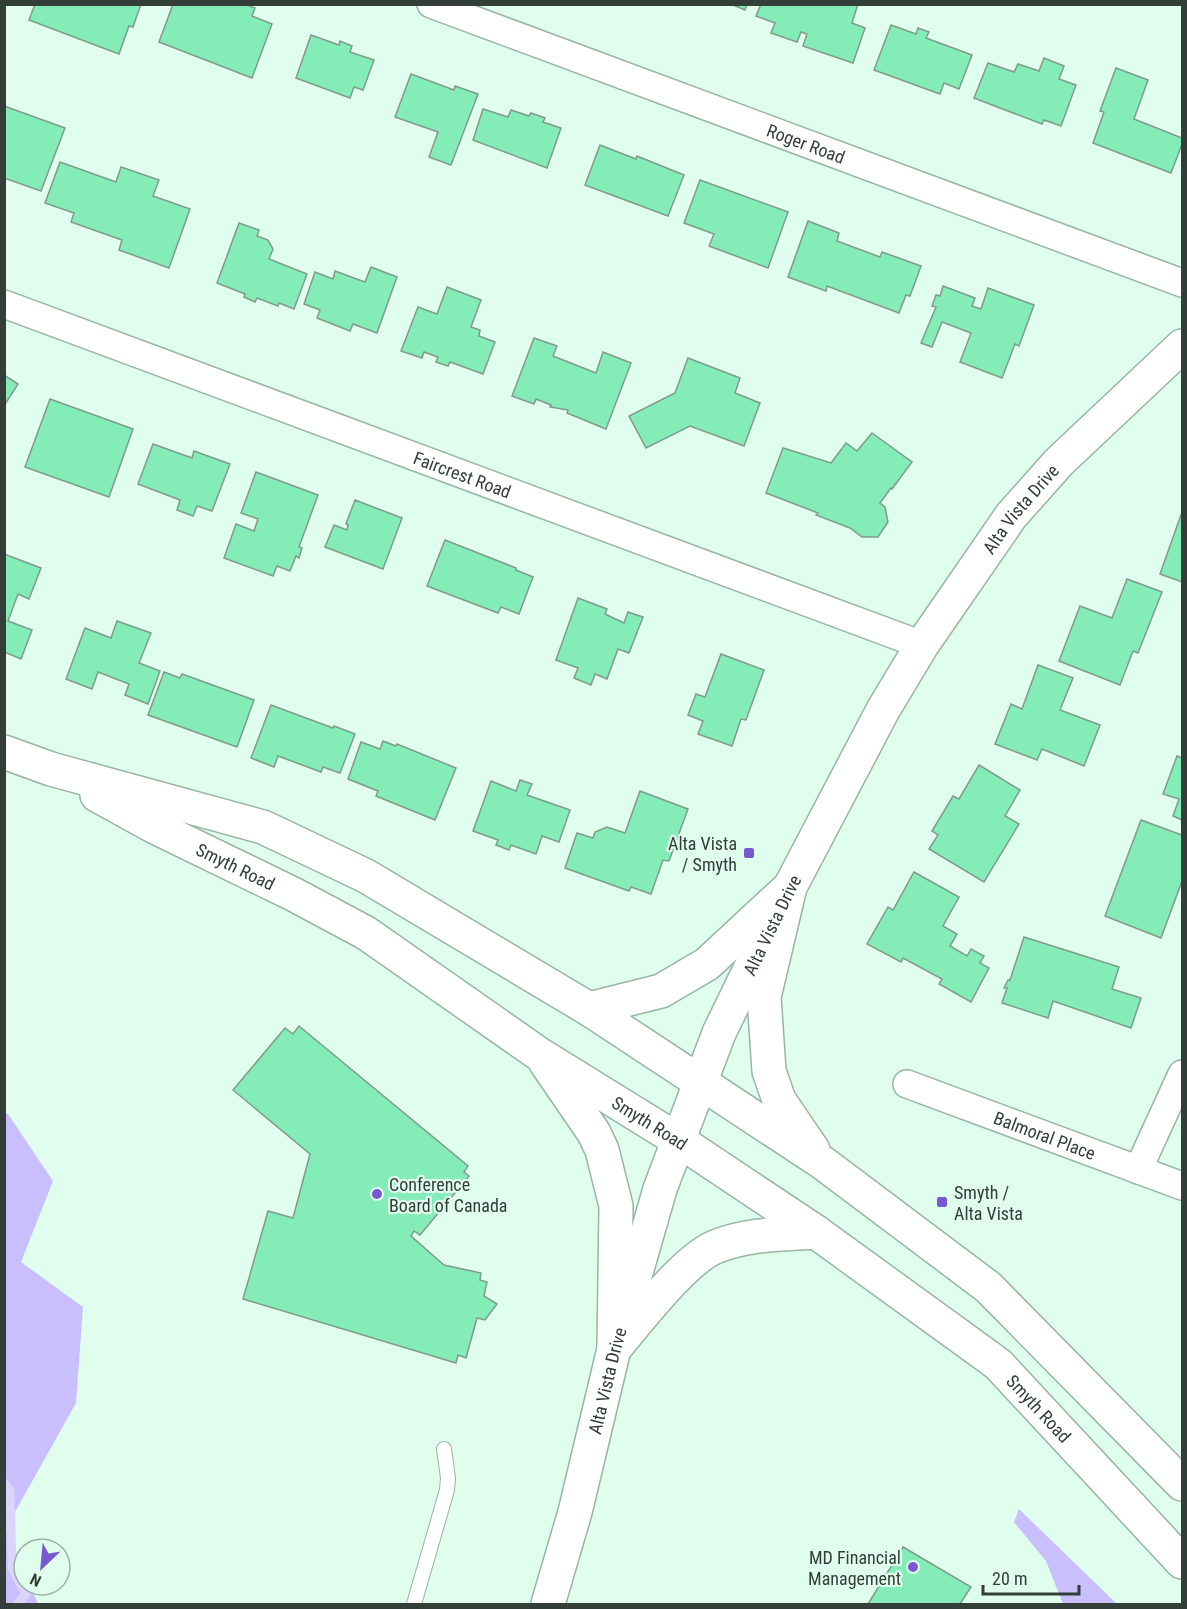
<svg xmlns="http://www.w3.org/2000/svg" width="1187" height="1609" viewBox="0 0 1187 1609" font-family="'Roboto Condensed',sans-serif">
  <rect width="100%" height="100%" fill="#e0feed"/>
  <!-- green -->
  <g fill="#c9bffe">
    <polygon points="4,1113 8,1114 53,1181 21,1262 83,1307 76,1403 6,1528 24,1571 24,1585 30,1585 38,1604 5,1604"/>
    <polygon points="1019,1509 1117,1604 1063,1604 1046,1561 1014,1522"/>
  </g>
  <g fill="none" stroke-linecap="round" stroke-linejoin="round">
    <!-- stream -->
    <polyline stroke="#dad5f9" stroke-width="9" points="4,1483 10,1491 12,1568 26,1594 17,1604"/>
  </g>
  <!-- building -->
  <g fill="#84ecb7" stroke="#7f9b8b" stroke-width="1.5">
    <polygon points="35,4 141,4 133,27 129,26 119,54 29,20"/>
    <polygon points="173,4 244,4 255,8 252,16 272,24 252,78 159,42"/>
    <polygon points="731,4 747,4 745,10"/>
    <polygon points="761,4 858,4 852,23 865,28 853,63 803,46 807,34 801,32 797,42 771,33 775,23 756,16"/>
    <polygon points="891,25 916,34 918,28 929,32 926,38 972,55 959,89 944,83 940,94 874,70"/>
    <polygon points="311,35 339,45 340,41 352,46 350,52 374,60 363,90 354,87 350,98 296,78"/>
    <polygon points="1044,58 1064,66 1059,79 1076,85 1061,126 1044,120 1042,124 974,98 988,63 1014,72 1018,64 1039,71"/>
    <polygon points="1116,68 1148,80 1134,119 1182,138 1182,144 1171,173 1093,143 1104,112 1100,111"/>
    <polygon points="411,74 454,90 455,86 478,94 451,165 429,157 438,132 395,117"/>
    <polygon points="4,106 65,128 41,191 4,178"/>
    <polygon points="483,109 508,117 511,110 529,116 531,113 545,118 543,122 561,128 547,168 473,140"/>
    <polygon points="600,145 636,159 637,156 684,175 668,216 585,185"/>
    <polygon points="60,162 116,182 121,167 159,180 153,196 190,209 169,268 119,250 122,240 71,222 74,213 45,203"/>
    <polygon points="700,180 788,212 768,268 709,246 714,234 684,223"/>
    <polygon points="808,221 839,233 837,241 880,257 882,252 921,266 910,296 906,295 899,313 827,286 826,291 788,277"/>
    <polygon points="239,223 259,230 257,236 268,240 273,249 269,259 307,274 294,309 279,303 278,306 257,298 255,302 244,297 245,294 217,283"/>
    <polygon points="371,267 397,277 377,333 353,324 350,331 317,318 320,310 304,304 315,272 333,279 335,271 365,282"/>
    <polygon points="943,286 975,298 972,306 981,309 988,288 1034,305 1019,346 1015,344 1002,378 960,362 971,333 942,322 932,347 921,343 936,307 932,306 936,295 940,296"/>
    <polygon points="447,287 481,300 471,327 480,330 479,336 495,342 483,374 450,362 448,366 436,362 438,357 424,352 422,358 401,351 418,307 437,314"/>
    <polygon points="534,338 557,346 553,356 596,373 603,352 631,363 606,429 567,413 568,410 550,407 551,405 536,399 534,404 512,396"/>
    <polygon points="688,358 740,378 735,393 760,403 744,446 690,426 646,448 629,416 675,393"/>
    <polygon points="4,375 18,384 4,406"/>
    <polygon points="50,399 133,429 109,497 25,467"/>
    <polygon points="872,433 912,462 892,489 891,488 880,503 885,507 888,522 878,537 862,537 850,528 816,515 818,513 766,493 783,448 831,463 846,443 857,451"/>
    <polygon points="153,444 192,458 194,451 230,464 212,511 197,506 193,516 177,510 180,500 138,484"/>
    <polygon points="256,472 318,495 299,547 302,548 299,558 296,556 290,571 277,566 273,576 224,558 236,524 254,531 258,519 241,513"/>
    <polygon points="355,500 402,518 383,569 325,547 334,525 347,530 348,525 346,524"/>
    <polygon points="1182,512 1182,582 1160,574"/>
    <polygon points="445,540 516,568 516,570 533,577 519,614 501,607 498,613 427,586"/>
    <polygon points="4,554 41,568 29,599 18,594 8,621 32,630 21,659 4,652"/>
    <polygon points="1127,579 1162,592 1138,653 1133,651 1120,685 1059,661 1080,606 1112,618"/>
    <polygon points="578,598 607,609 605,614 624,623 628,612 643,617 629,653 618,649 607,679 595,674 591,685 574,678 578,668 556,660"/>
    <polygon points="117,621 151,633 139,663 160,671 148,704 125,695 129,684 98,672 92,689 66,679 85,628 111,638"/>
    <polygon points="721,654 764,670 746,720 741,719 732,746 698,734 703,721 688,715 696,694 705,697"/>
    <polygon points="1038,665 1073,678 1060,710 1100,725 1084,766 1042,749 1037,760 995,744 1011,704 1022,709"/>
    <polygon points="164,672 180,678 182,674 254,700 237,747 148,715"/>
    <polygon points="271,705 333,728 334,726 355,734 340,773 323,767 321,772 278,756 274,767 251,758"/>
    <polygon points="383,741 396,746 397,744 456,768 435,820 376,796 378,791 348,779 361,742 380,749"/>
    <polygon points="1177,756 1182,758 1182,820 1173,816 1179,799 1163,794"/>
    <polygon points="979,765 1020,790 1005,816 1019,824 984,882 929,849 938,835 932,831 953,796 959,799"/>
    <polygon points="520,780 532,784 527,795 570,810 559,842 542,836 536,854 511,845 509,850 496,845 498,840 473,831 491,781 516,791"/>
    <polygon points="640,791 688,809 669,861 663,860 651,894 631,887 629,891 565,868 577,833 593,838 595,832 607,827 625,833"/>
    <polygon points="1141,820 1182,835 1182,881 1161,938 1105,916"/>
    <polygon points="914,872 959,897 943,926 957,934 950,946 967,956 971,949 984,956 980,963 989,968 971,1002 939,984 942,979 903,958 901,962 867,944 888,907 893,910"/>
    <polygon points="1024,937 1119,967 1112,989 1141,998 1131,1028 1053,1001 1048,1018 1002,1003 1007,988 1004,988 1008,980 1010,980"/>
    <polygon points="299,1026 468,1166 464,1172 469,1176 420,1235 414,1231 411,1236 444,1265 481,1273 480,1280 487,1282 484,1296 497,1304 485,1320 477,1318 466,1358 458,1355 456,1363 243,1299 268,1211 293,1218 310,1154 233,1090 285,1028 293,1034"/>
    <polygon points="903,1547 971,1587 960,1604 868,1604"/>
  </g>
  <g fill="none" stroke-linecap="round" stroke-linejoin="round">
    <!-- service casing -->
    <g stroke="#98b4a4" stroke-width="16">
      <polyline id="service" points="414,1604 447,1490 448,1478 444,1449"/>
    </g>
    <!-- minor casing -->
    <g stroke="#98b4a4" stroke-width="30">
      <g id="minor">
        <path id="s1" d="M431 4 1182 283"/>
        <path id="s2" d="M4 304 922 645"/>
        <path id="s3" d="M907 1084 1182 1186"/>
        <polyline points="1138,1170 1182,1074"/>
      </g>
    </g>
    <!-- tertiary casing -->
    <g stroke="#98b4a4" stroke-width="36">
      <g id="tertiary">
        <path id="s4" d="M548 1604 575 1512 614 1349 660 1189 719 1033 790 887 883 710 922 645 1011 516 1059 462 1182 346"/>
      </g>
    </g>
    <!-- secondary casing -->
    <g stroke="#98b4a4" stroke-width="36">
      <g id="secondary">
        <polyline points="4,752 51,769 263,827 366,876 589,1009 823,1163 988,1287 1182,1484"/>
        <path id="s5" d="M97 795 155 827 293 894 366 933 539 1054 678 1140 816 1232 998 1364 1182 1562"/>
        <polyline points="790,887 764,997 769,1071 779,1100 813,1150"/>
        <polyline points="589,1009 661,991 707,964 790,887"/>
        <polyline points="546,1063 594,1133 602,1150 616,1206 614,1349"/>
        <path d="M614 1349C637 1322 684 1260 715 1247 747 1234 782 1234 816 1232"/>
      </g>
    </g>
    <!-- service -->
    <use href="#service" stroke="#fff" stroke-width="14"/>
    <!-- minor -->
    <use href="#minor" stroke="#fff" stroke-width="27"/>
    <!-- tertiary -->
    <use href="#tertiary" stroke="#fff" stroke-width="33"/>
    <!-- secondary -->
    <use href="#secondary" stroke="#fff" stroke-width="33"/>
  </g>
  <!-- markers -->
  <g fill="#7959d3" stroke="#e0feed" stroke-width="2">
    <rect x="743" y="847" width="12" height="12" rx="3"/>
    <circle cx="377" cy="1194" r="6"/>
    <rect x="936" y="1196" width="12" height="12" rx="3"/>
    <circle cx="913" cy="1567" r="6"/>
  </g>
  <g text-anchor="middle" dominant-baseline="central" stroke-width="4.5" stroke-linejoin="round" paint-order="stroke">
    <!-- street labels -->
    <g font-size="18" fill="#333e38" stroke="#e0feed">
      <text stroke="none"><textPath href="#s1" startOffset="400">Roger Road</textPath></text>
      <text stroke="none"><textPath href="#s2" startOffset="489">Faircrest Road</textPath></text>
      <text stroke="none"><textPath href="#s4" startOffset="1203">Alta Vista Drive</textPath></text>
      <text stroke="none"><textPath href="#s5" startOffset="156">Smyth Road</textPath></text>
      <text stroke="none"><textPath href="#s4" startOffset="717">Alta Vista Drive</textPath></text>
      <text stroke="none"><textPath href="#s5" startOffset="644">Smyth Road</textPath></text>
      <text stroke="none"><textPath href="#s3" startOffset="147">Balmoral Place</textPath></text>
      <text stroke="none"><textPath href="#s4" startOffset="231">Alta Vista Drive</textPath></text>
      <text stroke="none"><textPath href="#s5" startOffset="1128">Smyth Road</textPath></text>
    </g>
    <!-- poi labels -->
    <g font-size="18" fill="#333e38" stroke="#e0feed" text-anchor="end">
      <text x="737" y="843">Alta Vista<tspan x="737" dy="21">/ Smyth</tspan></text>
      <text x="389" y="1184" text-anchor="start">Conference<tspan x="389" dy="21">Board of Canada</tspan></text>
      <text x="954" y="1192" text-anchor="start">Smyth /<tspan x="954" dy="21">Alta Vista</tspan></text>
      <text x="901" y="1557">MD Financial<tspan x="901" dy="21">Management</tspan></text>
    </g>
  </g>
  <!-- border -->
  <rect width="1187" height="1609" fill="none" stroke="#333e38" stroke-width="12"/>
  <!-- north arrow -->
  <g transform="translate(42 1567) rotate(206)"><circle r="28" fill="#e0feed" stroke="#9bb1a5" stroke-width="1.5"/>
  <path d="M0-4.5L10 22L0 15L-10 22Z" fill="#7959d3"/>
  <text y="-9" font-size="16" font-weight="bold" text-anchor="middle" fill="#333e38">N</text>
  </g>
  <!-- scale -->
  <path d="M983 1585v9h96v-9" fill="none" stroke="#333e38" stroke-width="3"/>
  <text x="992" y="1585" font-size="18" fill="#333e38" stroke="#e0feed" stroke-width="4.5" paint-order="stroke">20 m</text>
</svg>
